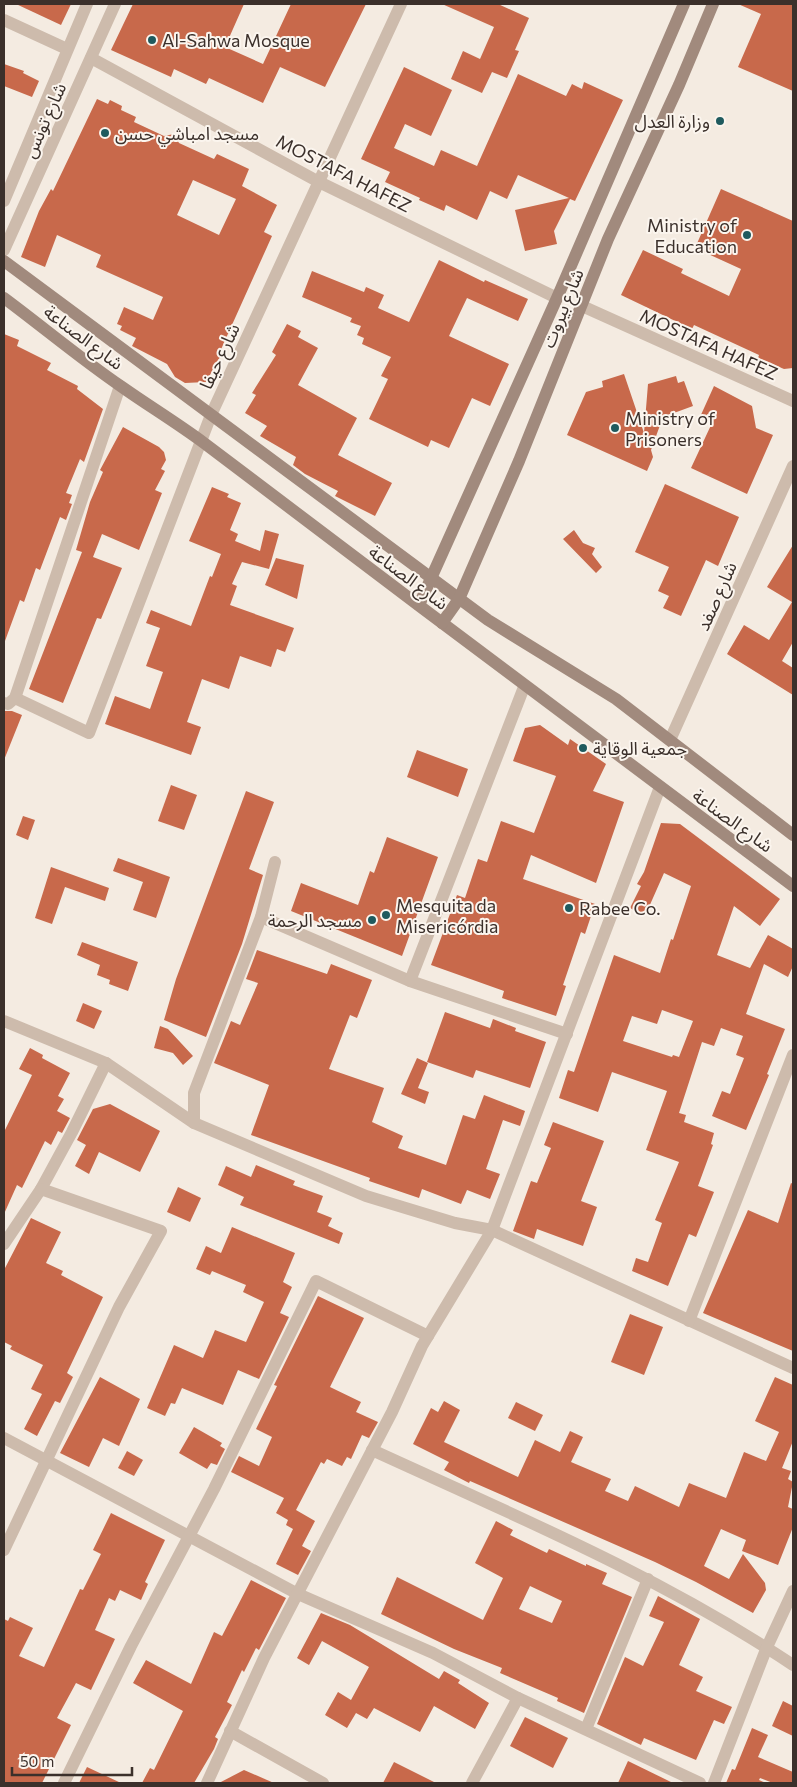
<svg xmlns="http://www.w3.org/2000/svg" width="797" height="1787" viewBox="0 0 797 1787" font-family="Commissioner,'Noto Sans Arabic',sans-serif">
  <rect width="100%" height="100%" fill="#f4ebe1"/>
  <!-- building -->
  <g fill="#c8694b" fill-rule="evenodd">
    <polygon points="16,4 71,4 61,25"/>
    <polygon points="133,4 244,4 225,47 263,64 291,4 366,4 325,87 280,67 263,103 209,78 206,84 174,69 171,77 111,50"/>
    <polygon points="442,4 498,4 529,18 515,50 519,51 507,78 492,72 482,93 451,79 463,51 480,59 494,27"/>
    <polygon points="738,4 793,4 793,91 738,67 761,14"/>
    <polygon points="4,64 24,71 23,73 39,81 32,97 4,86"/>
    <polygon points="404,67 452,90 431,136 405,124 394,148 434,166 441,150 477,166 518,74 566,96 572,84 582,89 584,82 623,100 575,201 570,199 554,231 557,244 525,251 515,210 569,198 518,175 507,199 490,191 477,220 446,205 444,211 419,200 420,198 385,182 390,172 361,159"/>
    <path d="M97 99 108 104 110 100 122 106 121 110 136 117 134 122 164 136 174 134 179 143 214 159 217 154 249 169 242 186 277 205 264 232 272 236 218 356 220 357 206 382 185 383 175 377 167 364 132 346 136 338 120 330 122 326 117 324 124 307 153 320 163 297 96 267 101 255 57 235 45 267 21 257 39 211 51 189 53 191ZM193 180 236 199 219 235 177 215Z"/>
    <polygon points="721,189 793,221 793,368 784,369 758,358 759,355 694,325 692,329 621,295 643,250 683,269 681,273 729,296 741,269 695,248"/>
    <polygon points="439,260 484,282 485,280 528,299 518,321 467,298 449,336 509,364 490,406 472,398 449,448 431,440 428,447 369,419 388,379 381,376 391,357 362,344 364,338 357,335 361,326 350,322 352,318 302,297 312,271 364,292 366,287 384,295 378,308 409,322"/>
    <polygon points="287,324 301,331 298,337 318,348 298,385 357,418 338,455 392,483 375,516 335,496 338,491 305,474 293,465 296,457 260,436 267,426 245,413 256,395 252,393 276,355 272,352"/>
    <polygon points="4,334 19,340 17,346 51,363 47,370 78,386 77,389 103,409 84,462 80,459 66,493 72,495 69,503 72,504 66,520 60,517 40,570 36,568 24,602 20,600 5,641"/>
    <polygon points="624,374 644,433 648,384 676,376 678,383 684,381 693,406 663,417 651,450 653,457 647,471 567,435 586,392 603,387 602,381"/>
    <polygon points="714,386 752,406 756,428 773,435 747,494 691,468 712,423 700,417"/>
    <polygon points="123,427 159,447 164,452 166,460 161,469 165,471 155,490 162,493 139,550 102,534 93,557 122,568 101,619 97,618 63,703 29,689 82,552 76,550 90,502 103,472 100,470"/>
    <polygon points="665,484 739,517 718,566 706,560 681,616 663,608 669,596 658,591 669,567 635,552"/>
    <polygon points="212,487 229,494 227,497 241,503 230,530 238,534 235,541 260,551 265,530 279,534 269,569 242,562 232,584 237,586 230,605 294,628 285,652 277,649 271,667 240,656 229,689 202,679 187,722 201,727 191,755 105,724 115,696 150,709 163,672 146,666 160,628 146,623 151,610 191,626 210,576 212,577 221,554 189,541"/>
    <polygon points="574,530 583,543 595,548 592,554 602,567 596,573 563,539"/>
    <polygon points="793,545 793,642 782,661 793,668 793,695 727,654 744,625 769,640 792,602 767,587"/>
    <polygon points="276,558 304,565 297,599 265,585"/>
    <polygon points="4,711 12,711 22,715 4,760"/>
    <polygon points="540,725 568,745 570,739 606,764 593,791 624,802 596,883 531,855 523,879 595,904 585,934 581,932 563,985 566,986 556,1016 502,998 504,991 431,965 457,895 465,898 478,859 487,862 501,821 534,833 556,776 513,761 525,728"/>
    <polygon points="417,750 468,769 458,797 407,777"/>
    <polygon points="171,785 197,795 184,830 158,821"/>
    <polygon points="246,791 274,802 249,869 263,875 242,944 206,1037 164,1020 176,979"/>
    <polygon points="23,816 35,820 28,840 16,835"/>
    <path d="M661 823 680 824 780 899 760 926 734 906 717 955 750 968 768 935 793 949V966L788 977 764 964 746 1014 785 1029 767 1074 769 1075 746 1130 712 1116 722 1091 730 1094 744 1058 736 1055 743 1036 721 1028 714 1046 702 1042 679 1113 686 1115 684 1122 714 1133 711 1144 713 1145 698 1186 714 1192 696 1237 689 1234 668 1286 632 1271 636 1258 648 1262 662 1223 655 1220 679 1162 646 1150 667 1091 612 1072 598 1112 559 1098 568 1070 574 1072 614 955 660 973 671 939 673 940 691 886 664 873 645 916 630 908 641 886 637 884 644 872ZM662 1010 693 1021 679 1057 673 1055 672 1057 623 1041 632 1016 657 1024Z"/>
    <polygon points="387,837 438,857 402,956 291,911 301,883 358,905 370,871 374,873"/>
    <polygon points="118,858 170,877 156,918 133,910 143,882 113,871"/>
    <polygon points="51,867 109,888 105,901 65,887 52,924 35,918"/>
    <polygon points="82,942 138,962 128,991 109,984 110,980 97,975 100,965 77,955"/>
    <polygon points="257,950 327,974 331,964 372,980 357,1018 350,1015 329,1069 384,1088 372,1122 403,1136 398,1148 446,1165 463,1115 475,1119 484,1095 525,1111 520,1126 503,1120 486,1169 500,1174 490,1199 467,1190 461,1204 422,1189 419,1198 369,1181 370,1178 251,1135 269,1085 214,1063 231,1021 240,1025 258,983 246,979"/>
    <polygon points="83,1003 102,1011 94,1029 76,1021"/>
    <polygon points="445,1012 490,1028 493,1019 516,1028 515,1031 546,1042 530,1088 476,1070 473,1078 427,1062"/>
    <polygon points="160,1026 168,1029 193,1056 183,1065 173,1053 154,1048"/>
    <polygon points="30,1048 43,1055 42,1058 70,1073 58,1096 64,1099 57,1111 70,1118 62,1133 58,1131 51,1145 45,1141 22,1188 17,1185 4,1214 4,1132 32,1075 19,1069"/>
    <polygon points="417,1058 428,1063 418,1088 429,1092 425,1104 401,1094"/>
    <polygon points="110,1104 160,1131 140,1172 99,1152 89,1174 75,1166 86,1145 77,1140 93,1109"/>
    <polygon points="553,1122 604,1141 581,1201 597,1207 583,1246 537,1229 534,1239 513,1231 531,1181 537,1183 551,1148 544,1145"/>
    <polygon points="256,1165 295,1181 293,1185 323,1196 317,1212 332,1218 328,1226 343,1233 339,1244 240,1205 244,1197 218,1185 226,1166 251,1177"/>
    <polygon points="791,1183 793,1184 793,1351 703,1313 748,1210 778,1223"/>
    <polygon points="178,1187 201,1198 190,1222 167,1212"/>
    <polygon points="31,1218 61,1232 46,1263 63,1271 61,1275 103,1297 67,1373 73,1377 60,1403 55,1401 37,1436 24,1429 42,1394 31,1389 43,1365 10,1349 12,1346 4,1342 4,1270"/>
    <polygon points="232,1227 295,1253 283,1282 292,1287 280,1313 289,1317 259,1379 238,1370 223,1405 182,1388 175,1404 171,1403 165,1416 147,1408 174,1345 203,1358 215,1330 246,1342 264,1302 243,1292 246,1285 212,1271 210,1275 196,1269 206,1246 221,1253"/>
    <polygon points="318,1296 364,1318 330,1387 361,1402 356,1412 378,1422 369,1438 362,1435 351,1459 347,1457 342,1466 327,1459 324,1464 321,1462 296,1510 315,1521 302,1546 311,1551 298,1575 276,1564 293,1529 286,1525 288,1520 276,1513 284,1498 231,1472 239,1456 259,1466 272,1437 256,1429 277,1386 274,1385"/>
    <polygon points="630,1314 663,1327 644,1375 611,1362"/>
    <polygon points="100,1377 140,1399 119,1446 103,1438 89,1467 60,1453"/>
    <polygon points="775,1377 793,1385 793,1441 782,1468 791,1471 788,1479 793,1482 788,1507 793,1509 793,1527 778,1565 742,1551 746,1540 721,1529 704,1566 729,1579 743,1554 765,1583 766,1590 753,1613 696,1582 655,1562 470,1481 469,1483 444,1470 449,1462 413,1444 431,1408 438,1412 444,1401 460,1410 444,1442 518,1477 535,1440 560,1452 570,1431 583,1437 571,1462 611,1479 605,1491 628,1501 635,1486 679,1507 689,1483 726,1498 744,1452 766,1461 779,1432 755,1421"/>
    <polygon points="516,1402 543,1415 535,1431 508,1418"/>
    <polygon points="194,1427 222,1443 220,1446 225,1449 217,1465 211,1463 207,1469 179,1453"/>
    <polygon points="127,1451 143,1460 134,1476 118,1468"/>
    <polygon points="111,1513 165,1540 145,1582 148,1584 141,1600 120,1590 115,1601 109,1598 95,1630 115,1639 91,1690 76,1683 57,1718 71,1725 42,1783 4,1783 4,1619 8,1621 10,1617 33,1628 19,1656 44,1667 80,1589 83,1590 101,1554 93,1550"/>
    <path d="M496 1521 513 1530 510 1535 547 1553 549 1549 586 1566V1564L607 1573 602 1584 632 1597 584 1713 557 1701 558 1698 500 1673 502 1668 454 1649 381 1614 397 1577 483 1620 503 1578 475 1563ZM530 1586 562 1601 552 1623 519 1609Z"/>
    <polygon points="251,1580 286,1598 259,1650 256,1648 244,1672 242,1670 227,1702 232,1705 215,1737 218,1739 214,1749 194,1783 142,1783 150,1768 154,1770 183,1711 133,1683 146,1660 191,1684 214,1632 222,1636"/>
    <polygon points="658,1596 700,1619 679,1665 703,1677 696,1691 732,1707 724,1724 714,1720 696,1760 644,1738 641,1745 597,1724 625,1657 643,1666 664,1622 649,1616"/>
    <polygon points="321,1613 350,1625 439,1679 444,1671 460,1680 458,1683 489,1703 475,1729 434,1706 420,1732 374,1708 367,1719 356,1713 347,1728 325,1715 338,1692 351,1700 369,1667 322,1641 309,1665 297,1658"/>
    <polygon points="783,1701 793,1706 793,1736 772,1726"/>
    <polygon points="525,1717 568,1738 553,1768 510,1746"/>
    <polygon points="752,1728 768,1735 758,1757 793,1772 793,1783 773,1783 760,1778 759,1780 766,1783 726,1783 732,1769 735,1770"/>
    <polygon points="628,1761 673,1783 618,1783"/>
    <polygon points="394,1762 436,1783 383,1783"/>
    <polygon points="87,1767 121,1783 79,1783"/>
    <polygon points="244,1770 274,1783 219,1783"/>
  </g>
  <g fill="none" stroke-linecap="round" stroke-linejoin="round">
    <!-- street -->
    <g stroke="#cdbbac" stroke-width="12">
      <polyline points="4,20 67,49"/>
      <polyline points="91,58 319,182 557,298"/>
      <polyline points="4,201 87,4"/>
      <polyline points="4,250 115,4"/>
      <polyline points="582,306 793,401"/>
      <polyline points="15,698 89,733 211,415 401,4"/>
      <polyline points="4,703 8,704 15,698 120,386"/>
      <polyline points="670,740 793,466"/>
      <polyline points="261,917 410,981 567,1034"/>
      <polyline points="410,981 524,687"/>
      <polyline points="4,1021 106,1063 194,1123 366,1196 455,1223 492,1230 793,1368"/>
      <polyline points="194,1123 194,1093 261,917 275,862"/>
      <polyline points="4,1244 41,1189 72,1132 106,1063"/>
      <polyline points="689,1321 793,1055"/>
      <polyline points="4,1438 298,1594 433,1653 518,1698 700,1783"/>
      <path d="M372 1450C516 1516 661 1577 793 1665"/>
      <polyline points="4,1550 119,1307 161,1231 41,1189"/>
      <polyline points="586,1729 648,1579"/>
      <polyline points="230,1731 323,1783"/>
      <polyline points="64,1783 131,1646 214,1489 316,1281 428,1336"/>
      <polyline points="207,1783 264,1658 392,1412 422,1346 492,1230 660,787"/>
      <polyline points="472,1783 518,1698"/>
      <polyline points="714,1783 767,1647 793,1591"/>
    </g>
    <!-- secondary -->
    <g stroke="#a18a7d" stroke-width="12">
      <polyline points="4,261 488,620 616,699 793,835"/>
      <path d="M4 298C43 327 81 359 122 387 149 406 177 423 204 443 400 591 596 740 793 886"/>
      <polyline points="419,605 557,298 684,4"/>
      <polyline points="442,623 459,599 519,461 608,239 679,85 713,4"/>
    </g>
  </g>
  <!-- markers -->
  <g fill="#1f5a5e" stroke="#fbf5ee" stroke-width="2">
    <circle cx="152" cy="40" r="5"/>
    <circle cx="720" cy="121" r="5"/>
    <circle cx="105" cy="133" r="5"/>
    <circle cx="747" cy="235" r="5"/>
    <circle cx="615" cy="428" r="5"/>
    <circle cx="583" cy="748" r="5"/>
    <circle cx="569" cy="908" r="5"/>
    <circle cx="386" cy="915" r="5"/>
    <circle cx="372" cy="920" r="5"/>
  </g>
  <g text-anchor="middle" dominant-baseline="central" stroke-width="4" stroke-linejoin="round" paint-order="stroke">
    <!-- poi labels -->
    <g font-size="18" fill="#3b302b" stroke="#fbf5ee" text-anchor="start">
      <text x="162" y="40">Al-Sahwa Mosque</text>
      <text x="710" y="121" text-anchor="end">وزارة العدل</text>
      <text x="115" y="133">مسجد امباشي حسن</text>
      <text x="737" y="225" text-anchor="end">Ministry of<tspan x="737" dy="21">Education</tspan></text>
      <text x="625" y="418">Ministry of<tspan x="625" dy="21">Prisoners</tspan></text>
      <text x="593" y="748">جمعية الوقاية</text>
      <text x="396" y="905">Mesquita da<tspan x="396" dy="21">Misericórdia</tspan></text>
      <text x="579" y="908">Rabee Co.</text>
      <text x="362" y="920" text-anchor="end">مسجد الرحمة</text>
    </g>
    <!-- street labels -->
    <g font-size="18" fill="#3b302b" stroke="#fbf5ee">
      <text transform="translate(44 120) rotate(-66)">شارع تونس</text>
      <text transform="translate(344 173) rotate(27)">MOSTAFA HAFEZ</text>
      <text transform="translate(562 308) rotate(-68)">شارع بيروت</text>
      <text transform="translate(84 337) rotate(37)">شارع الصناعة</text>
      <text transform="translate(709 344) rotate(24)">MOSTAFA HAFEZ</text>
      <text transform="translate(219 356) rotate(-65)">شارع حيفا</text>
      <text transform="translate(409 577) rotate(37)">شارع الصناعة</text>
      <text transform="translate(716 596) rotate(-66)">شارع صفد</text>
      <text transform="translate(733 820) rotate(36)">شارع الصناعة</text>
    </g>
  </g>
  <!-- border -->
  <rect width="797" height="1787" fill="none" stroke="#3b302b" stroke-width="10"/>
  <!-- scale -->
  <path d="M12 1767v8h120v-8" fill="none" stroke="#3b302b" stroke-width="2.5"/>
  <text x="20" y="1767" font-size="15" fill="#3b302b" stroke="#fbf5ee" stroke-width="4" paint-order="stroke">50 m</text>
</svg>
